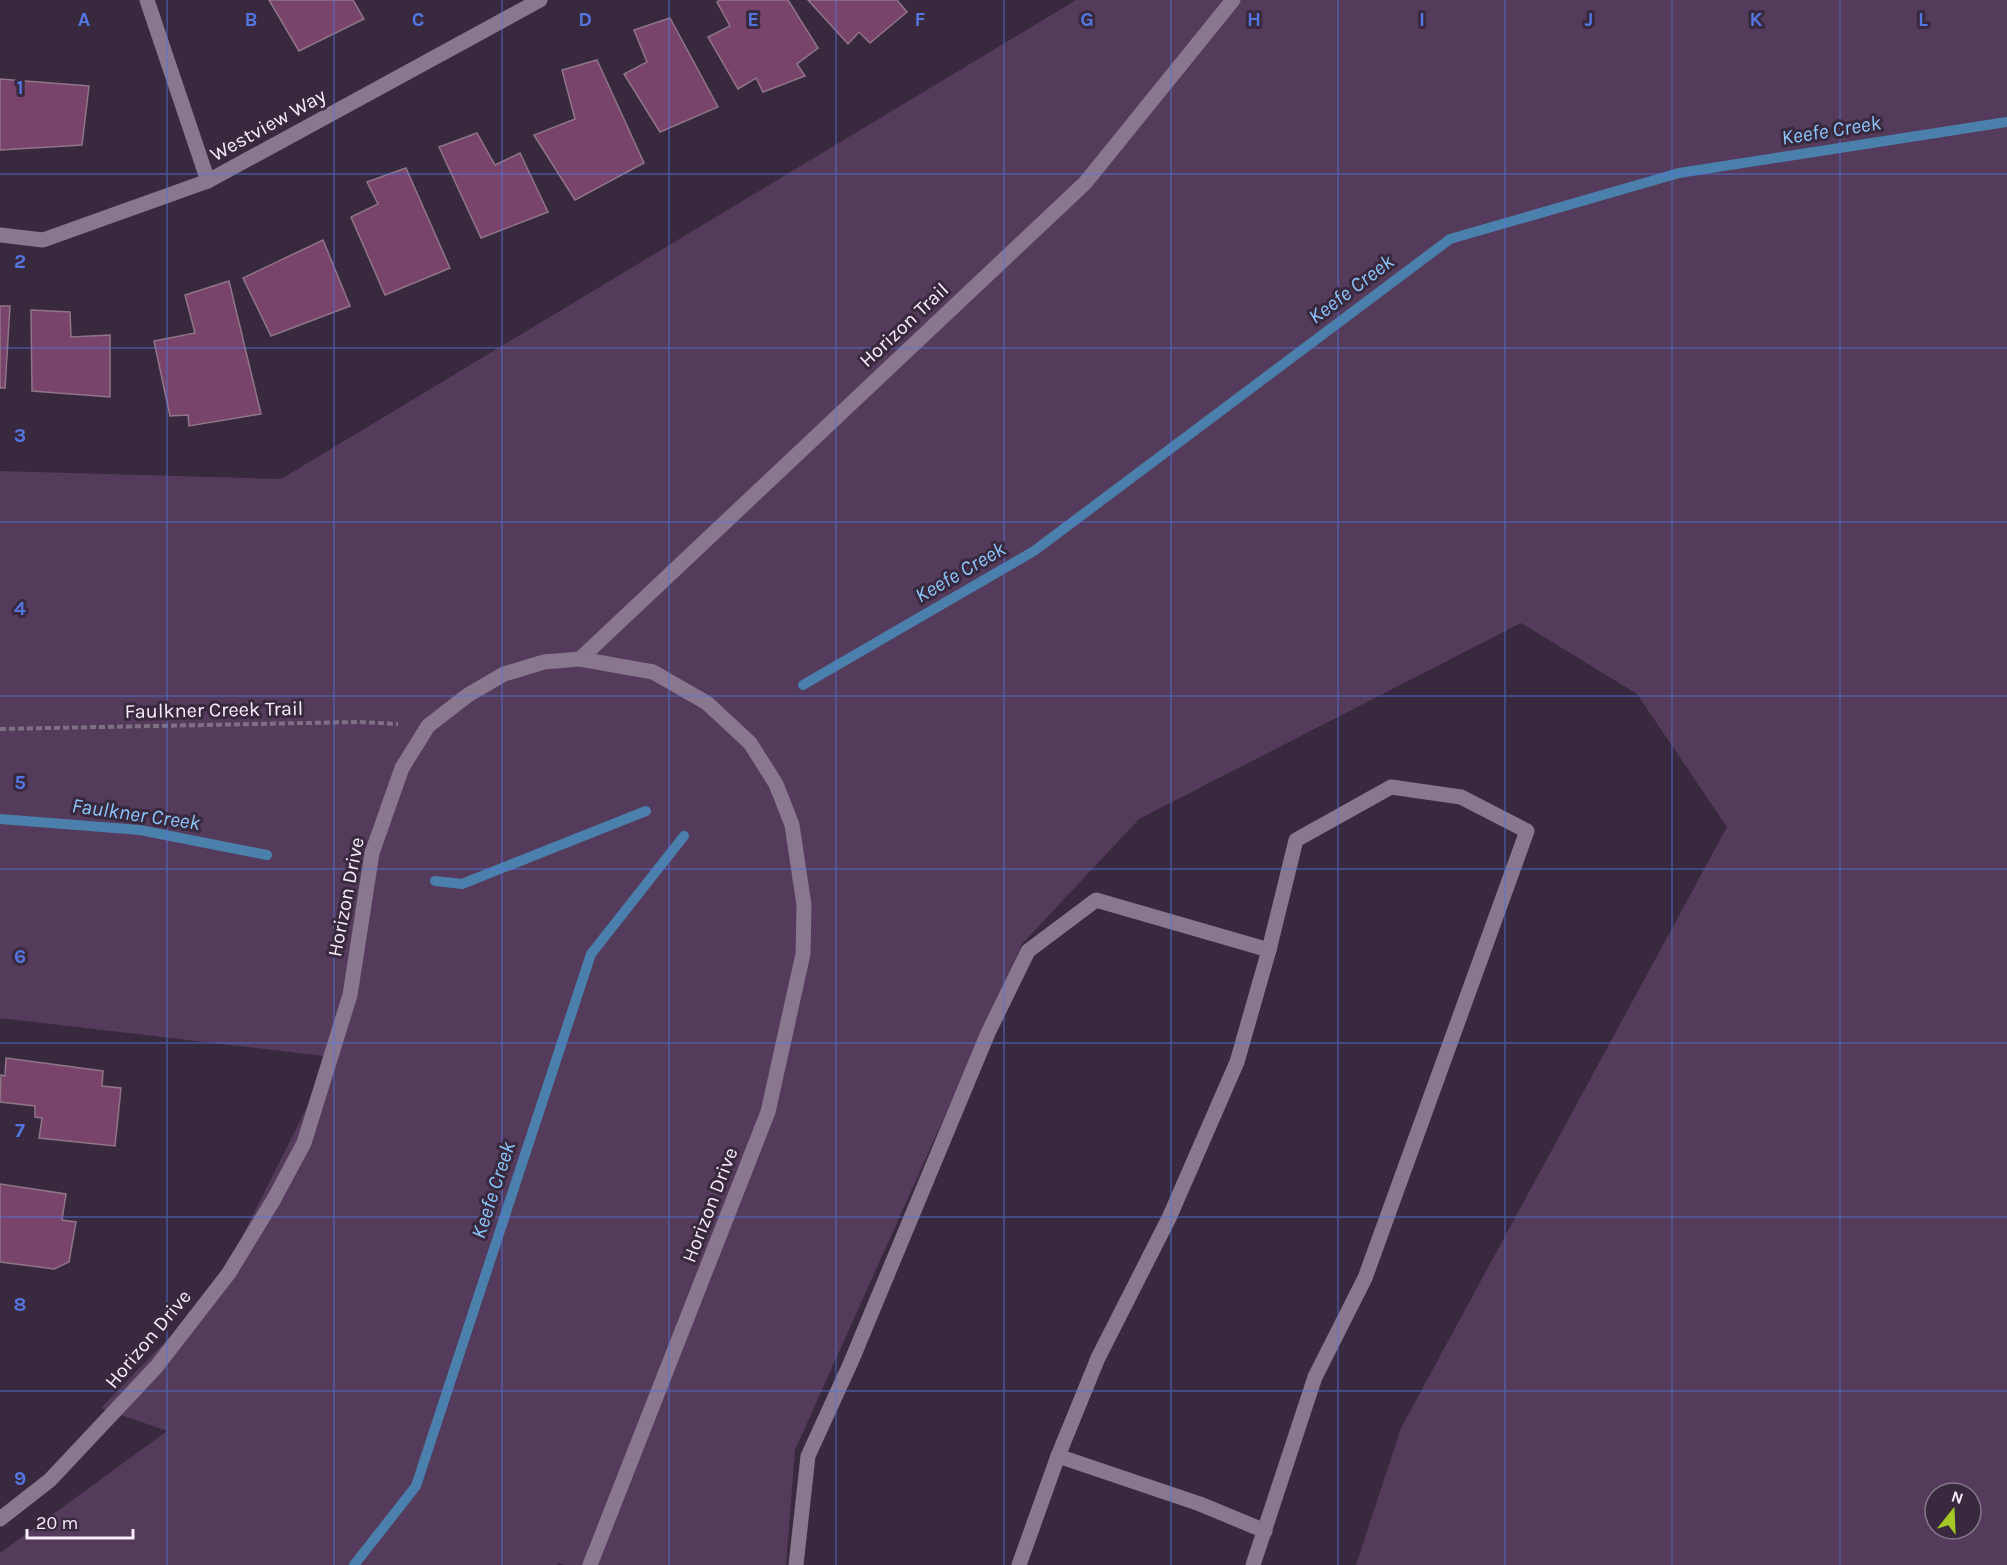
<svg xmlns="http://www.w3.org/2000/svg" width="2007" height="1565" viewBox="0 0 2007 1565" font-family="Karla,sans-serif">
  <rect width="100%" height="100%" fill="#39293f"/>
  <!-- green -->
  <path fill="#543b5b" fill-rule="evenodd" d="M1076 0H2007V1565H1356L1401 1428 1727 827 1637 694 1521 623 1139 819 1022 944 795 1450 786 1565H564L558 1563 557 1565H0V1553L167 1431 101 1408 216 1289 332 1057 0 1018V471L281 479ZM1935 1493H1971V1529H1935Z"/>
  <g fill="none" stroke-linecap="round" stroke-linejoin="round">
    <!-- stream -->
    <g stroke="#4b7fac" stroke-width="10">
      <polyline points="803,685 1034,551 1450,239 1679,173 2007,122"/>
      <polyline points="0,819 140,830 267,855"/>
      <polyline points="435,881 462,884 646,811"/>
      <polyline points="354,1565 416,1486 591,954 684,836"/>
    </g>
  </g>
  <!-- building -->
  <g fill="#78446b" stroke="#907588" stroke-width="1.5">
    <polygon points="269,0 353,0 364,19 299,51"/>
    <polygon points="720,0 788,0 818,48 797,64 805,76 763,92 756,78 738,89 708,37 730,26 717,2"/>
    <polygon points="808,0 897,0 907,12 870,43 859,32 848,44"/>
    <polygon points="670,18 718,107 660,132 624,74 647,62 634,30"/>
    <polygon points="597,60 644,163 575,200 534,135 575,119 562,70"/>
    <polygon points="0,79 89,86 82,145 0,150"/>
    <polygon points="477,133 495,165 520,153 548,212 481,238 439,147"/>
    <polygon points="406,168 450,268 385,295 351,217 378,204 367,182"/>
    <polygon points="323,240 350,306 271,336 243,278"/>
    <polygon points="229,281 261,414 189,426 188,415 170,416 154,341 195,333 185,295"/>
    <polygon points="0,306 10,306 5,388 0,388"/>
    <polygon points="31,310 70,312 71,337 110,335 110,397 32,391"/>
    <polygon points="6,1058 103,1071 102,1086 121,1088 115,1146 39,1138 42,1118 35,1117 35,1106 0,1102 1,1075 5,1076"/>
    <polygon points="0,1184 66,1194 62,1220 76,1222 69,1262 54,1269 0,1262"/>
  </g>
  <g fill="none" stroke-linecap="round" stroke-linejoin="round">
    <!-- path -->
    <polyline stroke="#7e7083" stroke-width="4" stroke-dasharray="6 3" stroke-linecap="butt" points="0,729 358,722 398,724"/>
    <!-- minor -->
    <g stroke="#89768f" stroke-width="15">
      <polyline points="147,0 208,181"/>
      <polyline points="0,235 43,240 208,181 540,0"/>
      <polyline points="580,659 1085,183 1233,0"/>
      <polyline points="1058,1456 1200,1504 1265,1531"/>
      <polyline points="0,1519 50,1480 157,1366 229,1273 274,1199 304,1143 350,995 372,853 402,768 428,726 468,695 504,674 544,662 580,659 653,672 707,703 750,743 776,784 792,825 804,905 803,954 768,1112 590,1565"/>
      <polyline points="796,1565 808,1456 851,1362 988,1033 1028,951 1096,900 1269,950"/>
      <polyline points="1019,1565 1058,1456 1098,1358 1169,1218 1237,1062 1269,950 1296,840 1391,787 1461,797 1527,831 1365,1278 1315,1377 1253,1565"/>
    </g>
  </g>
  <!-- grid -->
  <path fill="none" stroke="#5476e1" stroke-width="1.5" stroke-opacity="0.55" d="M167 0V1565M334 0V1565M502 0V1565M669 0V1565M836 0V1565M1004 0V1565M1171 0V1565M1338 0V1565M1505 0V1565M1672 0V1565M1840 0V1565M0 174H2007M0 348H2007M0 522H2007M0 696H2007M0 869H2007M0 1043H2007M0 1217H2007M0 1391H2007"/>
  <g text-anchor="middle" dominant-baseline="central" stroke-width="6" stroke-linejoin="round" paint-order="stroke">
    <!-- street labels -->
    <g font-size="20" fill="#f9eefd" stroke="#39293f">
      <text transform="translate(268 125) rotate(-29)">Westview Way</text>
      <text transform="translate(904 325) rotate(-43)">Horizon Trail</text>
      <text transform="translate(214 710) rotate(-1)">Faulkner Creek Trail</text>
      <text transform="translate(346 897) rotate(-79)">Horizon Drive</text>
      <text transform="translate(710 1205) rotate(-69)">Horizon Drive</text>
      <text transform="translate(148 1339) rotate(-50)">Horizon Drive</text>
    </g>
    <!-- water labels -->
    <g font-size="21" font-style="italic" fill="#8bc5f9" stroke="#39293f">
      <text transform="translate(1831 130) rotate(-9)">Keefe Creek</text>
      <text transform="translate(1351 289) rotate(-37)">Keefe Creek</text>
      <text transform="translate(960 572) rotate(-30)">Keefe Creek</text>
      <text transform="translate(136 814) rotate(8)">Faulkner Creek</text>
      <text transform="translate(493 1190) rotate(-72)">Keefe Creek</text>
    </g>
  </g>
  <g font-size="20" text-anchor="middle" font-weight="bold" fill="#5476e1" stroke="#39293f" stroke-width="6" stroke-linejoin="round" paint-order="stroke">
    <text x="84" y="26">A</text>
    <text x="251" y="26">B</text>
    <text x="418" y="26">C</text>
    <text x="585" y="26">D</text>
    <text x="753" y="26">E</text>
    <text x="920" y="26">F</text>
    <text x="1087" y="26">G</text>
    <text x="1254" y="26">H</text>
    <text x="1422" y="26">I</text>
    <text x="1589" y="26">J</text>
    <text x="1756" y="26">K</text>
    <text x="1923" y="26">L</text>
    <text x="20" y="94">1</text>
    <text x="20" y="268">2</text>
    <text x="20" y="442">3</text>
    <text x="20" y="615">4</text>
    <text x="20" y="789">5</text>
    <text x="20" y="963">6</text>
    <text x="20" y="1137">7</text>
    <text x="20" y="1311">8</text>
    <text x="20" y="1485">9</text>
  </g>
  <!-- north arrow -->
  <g transform="translate(1953 1511) rotate(18)"><circle r="28" fill="#39293f" stroke="#86788b" stroke-width="1.5"/>
  <path d="M0-4.5L10 22L0 15L-10 22Z" fill="#a4c825"/>
  <text y="-9" font-size="16" font-weight="bold" text-anchor="middle" fill="#f9eefd">N</text>
  </g>
  <!-- scale -->
  <path d="M27 1529v9h106v-9" fill="none" stroke="#f9eefd" stroke-width="3"/>
  <text x="36" y="1529" font-size="18" fill="#f9eefd" stroke="#39293f" stroke-width="4.5" paint-order="stroke">20 m</text>
</svg>
